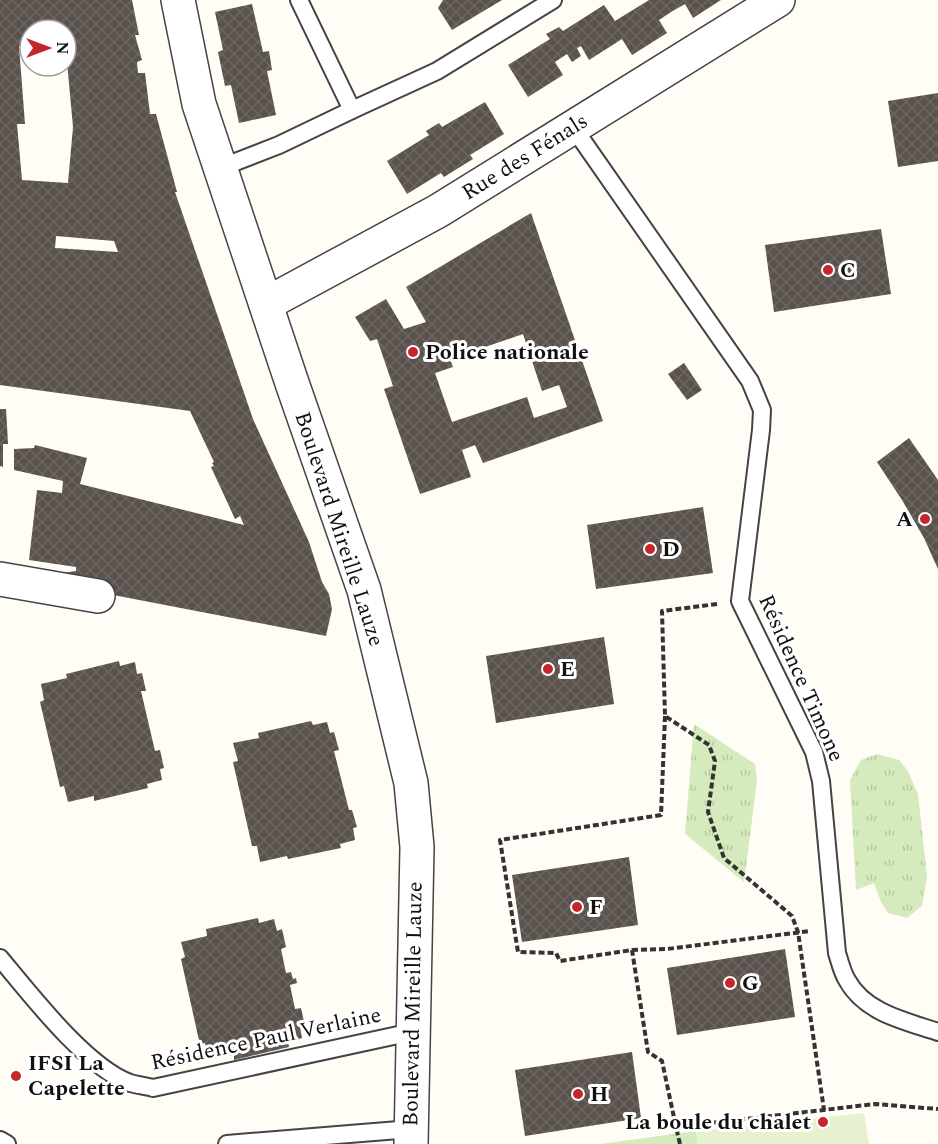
<svg xmlns="http://www.w3.org/2000/svg" width="938" height="1144" viewBox="0 0 938 1144" font-family="Spectral,serif">
  <defs>
    <pattern id="park-tufts" width="24" height="20" patternUnits="userSpaceOnUse" patternTransform="scale(1.5)"><rect width="24" height="20" fill="#d5ebbd"/><path d="M3 7l-1-3M5 7V3M7 7l1-3M15 17l-1-3M17 17v-4M19 17l1-3" fill="none" stroke="#b6c8a1"/></pattern>
    <pattern id="building-cross-hatch" width="8" height="8" patternUnits="userSpaceOnUse" patternTransform="scale(1.5)"><rect width="8" height="8" fill="#5a524d"/><path d="M0 0l8 8M0 8l8-8" fill="none" stroke="#6d6662"/></pattern>
  </defs>
  <rect width="100%" height="100%" fill="#fffdf5"/>
  <!-- park -->
  <g fill="url(#park-tufts)">
    <polygon points="694,724 755,764 757,781 744,882 685,834"/>
    <polygon points="877,754 899,760 908,771 918,794 927,877 922,906 907,918 888,913 881,902 874,883 856,890 850,780 861,760"/>
    <polygon points="696,1131 698,1144 600,1144"/>
  </g>
  <!-- pitch -->
  <polygon fill="#e6f2cf" points="864,1113 869,1144 698,1144 696,1131"/>
  <!-- building -->
  <g fill="url(#building-cross-hatch)" fill-rule="evenodd">
    <path d="M0 0H132L139 35H135L142 60 137 62 138 73H145L150 114H156L177 192H175L253 419 309 542 322 582 329 594 332 609 326 636 77 588 63 573 76 571V567L29 560 37 490 62 493 63 481 14 470V449L34 448 35 445 87 458 80 484 244 525 240 516 235 519 211 467 214 466 212 463 214 462 190 411 0 385ZM30 30H66V51L73 127 68 183 22 180 17 124H25L19 46 30 45ZM56 236 114 241 118 252 55 248Z"/>
    <polygon points="443,0 502,0 452,30 438,8"/>
    <polygon points="649,0 721,0 693,18 685,4 671,12 659,20 667,33 632,55 622,39 589,60 581,46 577,48 581,56 572,62 567,54 555,62 563,75 528,97 508,65 550,39 546,34 559,27 563,31 604,5 615,21"/>
    <polygon points="252,4 263,52 269,51 272,70 267,71 276,115 239,123 231,85 225,86 218,52 223,50 215,12"/>
    <polygon points="938,93 938,161 898,167 888,101"/>
    <polygon points="485,102 504,134 470,155 473,159 444,177 441,173 407,194 387,161 429,135 426,131 439,123 442,127"/>
    <path d="M531 213 603 421 483 463 475 445 462 450 471 477 420 494 384 389 393 386 377 339 370 341 355 317 386 299 404 329 426 322 406 287ZM523 334 542 391 559 385 567 407 534 418 527 397 452 422 435 373 453 367 450 359Z"/>
    <polygon points="881,229 891,294 774,312 765,245"/>
    <polygon points="684,363 702,390 687,400 668,374"/>
    <polygon points="0,409 6,409 7,425 8,444 3,444 3,467 0,466"/>
    <polygon points="909,438 938,480 938,569 924,538 902,500 877,462"/>
    <polygon points="703,507 713,573 596,589 587,525"/>
    <polygon points="604,637 614,704 496,723 486,656"/>
    <polygon points="119,661 120,666 135,662 137,674 142,673 146,691 141,691 155,751 160,750 164,768 160,769 162,780 147,784 148,788 94,801 94,796 68,802 64,786 60,787 40,702 44,700 41,684 67,678 66,674"/>
    <polygon points="311,721 313,725 327,722 330,733 334,732 339,750 334,751 349,810 352,810 357,827 353,828 355,840 340,844 341,848 288,859 287,856 260,862 257,846 252,846 233,762 238,761 233,743 259,738 258,733"/>
    <polygon points="629,857 638,925 522,942 512,875"/>
    <polygon points="258,918 259,923 274,919 277,931 282,929 286,947 281,949 286,973 291,972 293,979 296,978 297,983 290,985 295,1009 301,1008 305,1026 300,1027 302,1038 288,1042 289,1047 234,1060 234,1055 209,1060 205,1043 200,1045 181,959 185,957 181,942 207,936 206,929"/>
    <polygon points="785,949 795,1017 677,1035 667,968"/>
    <polygon points="632,1052 641,1118 525,1136 515,1070"/>
  </g>
  <g fill="none" stroke-linecap="round" stroke-linejoin="round">
    <!-- service casing -->
    <g stroke="#444" stroke-width="20">
      <g id="service">
        <polyline points="352,110 437,71 553,0"/>
        <path d="M573 127 750 381 762 410 761 430 740 601 814 752 821 781 837 953C840 962 842 972 847 980 865 1013 905 1021 938 1032"/>
        <polyline points="220,168 279,145 352,110 299,0"/>
        <path d="M0 958C30 994 87 1068 130 1083 137 1085 146 1086 153 1088L412 1032"/>
        <polyline points="0,1140 7,1144"/>
        <polyline points="227,1144 411,1129"/>
      </g>
    </g>
    <!-- minor casing -->
    <g stroke="#444" stroke-width="36">
      <g id="minor">
        <polyline points="266,304 438,211 778,0"/>
        <polyline points="0,579 98,596"/>
      </g>
    </g>
    <!-- tertiary casing -->
    <g stroke="#444" stroke-width="36">
      <polyline id="tertiary" points="178,0 199,104 292,383 364,590 411,783 417,847 411,1144"/>
    </g>
    <!-- path -->
    <g stroke="#333" stroke-width="4" stroke-dasharray="6 3" stroke-linecap="butt">
      <polyline points="717,604 662,611 665,716 709,745 715,761 708,812 724,858 792,916 798,932 824,1110"/>
      <polyline points="665,716 661,815 500,840 518,952 556,953 560,961 632,950 648,1052 662,1061 676,1127"/>
      <polyline points="632,950 667,949 810,931"/>
      <polyline points="680,1144 676,1127 875,1104 938,1109"/>
    </g>
    <!-- service -->
    <use href="#service" stroke="#fff" stroke-width="16"/>
    <!-- minor -->
    <use href="#minor" stroke="#fff" stroke-width="33"/>
    <!-- tertiary -->
    <use href="#tertiary" stroke="#fff" stroke-width="33"/>
  </g>
  <!-- markers -->
  <g fill="#c4262e" stroke="#fff" stroke-width="2">
    <circle cx="828" cy="270" r="6"/>
    <circle cx="413" cy="352" r="6"/>
    <circle cx="925" cy="519" r="6"/>
    <circle cx="650" cy="549" r="6"/>
    <circle cx="548" cy="669" r="6"/>
    <circle cx="577" cy="907" r="6"/>
    <circle cx="730" cy="983" r="6"/>
    <circle cx="16" cy="1076" r="6"/>
    <circle cx="578" cy="1094" r="6"/>
    <circle cx="823" cy="1122" r="6"/>
  </g>
  <g text-anchor="middle" dominant-baseline="central" stroke-width="6" stroke-linejoin="round" paint-order="stroke">
    <!-- street labels -->
    <g font-size="22" fill="#111" stroke="#fff">
      <text transform="translate(525 157) rotate(-32)">Rue des Fénals</text>
      <text transform="translate(339 529) rotate(72)">Boulevard Mireille Lauze</text>
      <text transform="translate(801 678) rotate(66)">Résidence Timone</text>
      <text transform="translate(413 1004) rotate(-89)">Boulevard Mireille Lauze</text>
      <text transform="translate(266 1039) rotate(-12)">Résidence Paul Verlaine</text>
    </g>
    <!-- poi labels -->
    <g font-size="22" font-weight="bold" fill="#111" stroke="#fff" text-anchor="start">
      <text x="840" y="270">C</text>
      <text x="425" y="352">Police nationale</text>
      <text x="913" y="519" text-anchor="end">A</text>
      <text x="662" y="549">D</text>
      <text x="560" y="669">E</text>
      <text x="589" y="907">F</text>
      <text x="742" y="983">G</text>
      <text x="28" y="1063">IFSI La<tspan x="28" dy="25">Capelette</tspan></text>
      <text x="590" y="1094">H</text>
      <text x="811" y="1122" text-anchor="end">La boule du chalet</text>
    </g>
  </g>
  <!-- north arrow -->
  <g transform="translate(48 48) rotate(90)"><circle r="28" fill="#ffffff" stroke="#a0a0a0" stroke-width="1.5"/>
  <path d="M0-4.5L10 22L0 15L-10 22Z" fill="#c4262e"/>
  <text y="-9" font-size="16" font-weight="bold" text-anchor="middle" fill="#111111">N</text>
  </g>
</svg>
